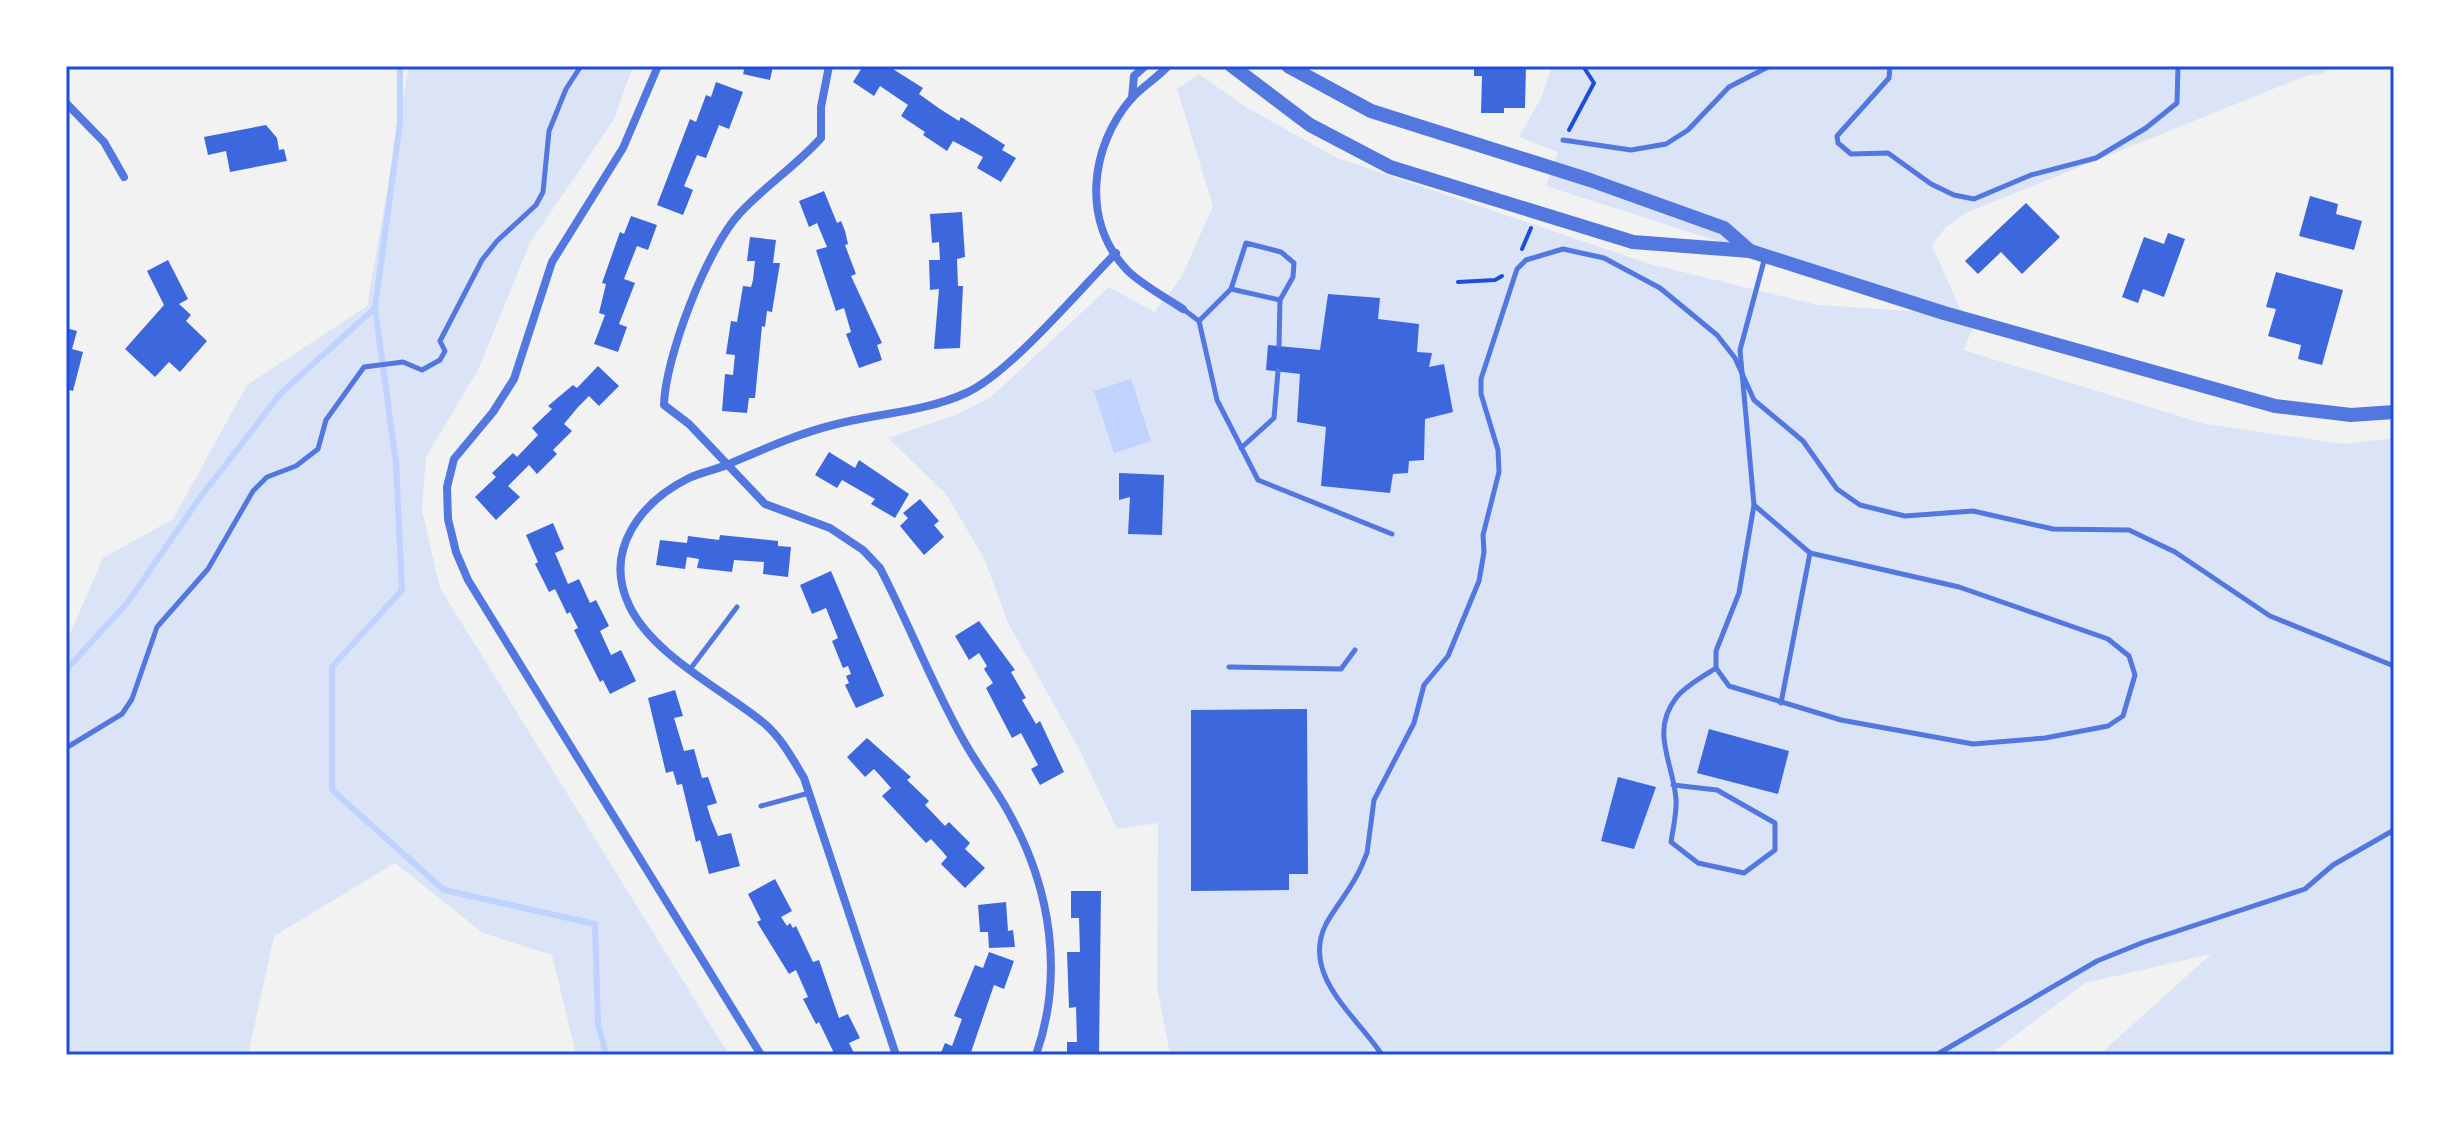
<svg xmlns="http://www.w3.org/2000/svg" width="2460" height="1121" viewBox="0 0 2460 1121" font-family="Signika,sans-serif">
  <rect width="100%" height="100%" fill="#f2f2f2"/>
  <!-- green -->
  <g fill="#dbe4f7">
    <polygon points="409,66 633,66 614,119 530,243 478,370 426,457 422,510 440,588 729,1055 576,1055 552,955 483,933 395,863 274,936 248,1055 66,1055 66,643 103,558 173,519 247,385 367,306"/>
    <polygon points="1552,66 2332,66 2322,74 2308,75 1966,213 1945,228 1932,246 1965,319 1976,322 1963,350 2205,424 2344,444 2394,438 2394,1055 2099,1055 2211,954 2085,983 1989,1055 1170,1055 1157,987 1158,823 1117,829 1078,747 1008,623 984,558 946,494 888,438 956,415 991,397 1109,287 1154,312 1181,278 1213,206 1177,89 1199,74 1244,106 1337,158 1650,264 1818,305 1942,313 1546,186 1558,152 1519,137 1541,98"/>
  </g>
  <!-- water -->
  <polygon fill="#bfd3fe" points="1131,379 1151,441 1114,453 1094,391"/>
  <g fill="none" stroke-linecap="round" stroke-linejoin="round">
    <!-- stream -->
    <g stroke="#bfd3fe" stroke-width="6">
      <polyline points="375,308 396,463 402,590 332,667 332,790 444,890 595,924 598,1024 606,1055"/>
      <polyline points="66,670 128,602 199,499 281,393 375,308 400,122 400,66"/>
    </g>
  </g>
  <!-- building -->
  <g fill="#3d67dc">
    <polygon points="745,66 773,66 770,80 743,74"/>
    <polygon points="863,66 888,66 923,88 919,94 940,109 959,121 961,117 1005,145 1002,150 1016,158 1001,182 977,168 983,157 953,141 947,151 923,135 925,132 901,116 908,105 880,86 874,96 853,82"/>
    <polygon points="1474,66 1526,66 1525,108 1504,108 1504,113 1481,113 1482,76 1474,76"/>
    <polygon points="716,82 743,92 729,129 719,125 706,158 697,155 684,186 693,190 683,215 657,205 690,119 696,122 706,95 711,97"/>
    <polygon points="266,125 277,138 279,150 284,149 287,161 230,172 226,151 208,155 204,137"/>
    <polygon points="824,191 837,223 841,221 845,231 848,244 845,245 856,274 851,276 882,343 877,345 882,360 859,368 846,334 851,332 844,308 836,311 816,250 827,247 817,223 809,227 799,201"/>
    <polygon points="2310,196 2338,204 2336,214 2362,221 2354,250 2299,236"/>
    <polygon points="2026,203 2060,237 2022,274 2001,252 1978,274 1965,261"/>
    <polygon points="962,212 965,257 957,259 958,286 963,286 960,348 934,349 939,289 930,290 929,260 940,260 939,242 932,243 930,214"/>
    <polygon points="631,216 657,225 648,250 637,246 624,279 635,283 619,324 627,327 618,352 594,344 605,315 599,313 606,284 602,283 620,232 624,234"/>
    <polygon points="2168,233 2185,239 2164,297 2143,289 2138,303 2122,297 2144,237 2164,244"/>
    <polygon points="750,237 776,240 773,263 780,263 772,312 767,311 765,327 762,326 755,398 749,398 747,413 722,411 725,374 733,375 735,355 726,354 731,321 737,322 743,286 751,287 753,280 755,261 747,261"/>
    <polygon points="168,260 188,299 179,304 191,315 186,321 207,341 180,372 169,362 155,377 125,349 164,305 147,271"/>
    <polygon points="2276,272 2343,290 2322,365 2298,359 2301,345 2268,336 2276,309 2266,307"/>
    <polygon points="1328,294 1380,298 1378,319 1419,324 1417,352 1432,353 1429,367 1444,364 1453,412 1425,419 1424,460 1409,461 1408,473 1393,474 1390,493 1321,486 1326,427 1297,422 1300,374 1266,370 1268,345 1320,350"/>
    <polygon points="66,328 77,331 72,349 83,352 73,391 66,389"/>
    <polygon points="598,366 619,386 599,406 589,396 578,407 564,424 572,431 553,450 557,454 537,474 529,465 508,486 520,497 496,520 475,497 496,477 492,473 513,453 517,457 538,435 532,428 552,409 548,406 573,385 577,388"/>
    <polygon points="829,452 855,468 859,460 909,494 895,518 871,504 875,499 842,480 837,488 815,475"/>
    <polygon points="1119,473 1164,475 1162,535 1128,534 1130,497 1119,500"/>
    <polygon points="920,499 939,521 934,525 944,537 924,555 900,526 908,518 903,513"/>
    <polygon points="553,523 564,549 555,553 568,584 579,579 590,603 596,600 609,626 600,631 611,655 621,650 636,681 610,694 603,680 600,682 574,630 578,628 570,612 567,614 555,589 549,592 535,564 538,562 526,535"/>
    <polygon points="720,535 778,541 778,546 791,547 788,577 763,574 764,562 734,560 732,572 697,568 699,559 687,557 685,569 656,565 660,540 687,543 688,536 719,540"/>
    <polygon points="831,571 884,696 856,708 845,685 849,683 846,676 851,674 848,666 843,668 832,641 838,638 826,608 812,614 800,585"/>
    <polygon points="979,621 1015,670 1011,672 1026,698 1022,700 1036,724 1040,721 1064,772 1040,785 1031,769 1038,765 1021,733 1012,738 986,688 993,683 984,669 987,666 979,653 969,660 955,636"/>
    <polygon points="675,690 683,716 674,718 684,751 694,749 702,778 708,777 717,803 707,806 711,819 718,836 731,833 740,866 709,874 700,840 696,842 682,784 677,785 673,771 666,773 648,698"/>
    <polygon points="1307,709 1308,874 1289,874 1289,890 1191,891 1191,710"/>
    <polygon points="1709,729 1789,751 1778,794 1697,773"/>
    <polygon points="867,738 911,777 907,780 929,801 925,805 945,826 949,822 970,843 965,849 985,868 965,888 941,864 947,857 942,851 931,839 926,843 882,796 891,788 885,781 874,769 865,777 847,757"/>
    <polygon points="1618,777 1656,787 1634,849 1601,841"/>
    <polygon points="775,879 792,911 781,917 787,926 790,923 793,928 796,926 813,962 819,960 839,1018 848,1014 860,1038 849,1043 855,1055 831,1055 833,1051 819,1022 816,1024 803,999 808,997 796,970 789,974 757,922 761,920 748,894"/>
    <polygon points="1071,891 1101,891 1099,1055 1067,1055 1067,1042 1077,1042 1076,1007 1069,1008 1067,952 1080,952 1079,918 1071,918"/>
    <polygon points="1006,902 1008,931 1013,930 1015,947 989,948 988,932 980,932 978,905"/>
    <polygon points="989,952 1014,961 1004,989 994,985 970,1055 940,1055 945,1043 952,1046 962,1019 954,1016 975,965 983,968"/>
  </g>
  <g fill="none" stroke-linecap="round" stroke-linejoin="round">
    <!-- path -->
    <g stroke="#1d4ed8" stroke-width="4">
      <polyline points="1569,130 1594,83 1583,66"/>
      <polyline points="1522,249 1531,228"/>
      <polyline points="1458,282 1495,280 1502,276"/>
    </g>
    <!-- service -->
    <g stroke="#5277de" stroke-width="5">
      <polyline points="1890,66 1889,78 1837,136 1838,143 1851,154 1888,153 1931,184 1954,195 1974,199 2031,175 2096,158 2146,128 2177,103 2178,66"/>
      <polyline points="1563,140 1631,150 1666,144 1688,130 1729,87 1770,66"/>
      <polyline points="1231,289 1280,300"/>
      <polyline points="1183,309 1199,321 1217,400 1258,480 1392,534"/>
      <polyline points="1199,321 1231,289 1246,243 1281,252 1294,263 1293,277 1280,300 1279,346"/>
      <polyline points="1241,448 1274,418 1278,371"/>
      <polyline points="1754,505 1810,553 1959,587 2108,639 2129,656 2135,675 2123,716 2108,726 2045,738 1973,744 1841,720 1729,686 1716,668 1716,651 1739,593 1754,505 1740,350 1765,257"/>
      <polyline points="1229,667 1341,669 1355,650"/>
      <polyline points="691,668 737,607"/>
      <polyline points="1781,703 1810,553"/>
      <polyline points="66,748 122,714 132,699 157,627 208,569 253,491 267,477 296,466 318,449 326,420 364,367 403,362 422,370 440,360 445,351 440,341 482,260 497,241 536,205 543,192 549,131 566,89 581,66"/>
      <path d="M1673 785 1717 790 1775 823V850L1744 873 1698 863 1671 842C1673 829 1677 812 1676 799 1673 762 1650 732 1676 698 1685 686 1704 676 1716 668"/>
      <polyline points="761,806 809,793"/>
      <path d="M1382 1055C1358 1017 1300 976 1326 924 1337 904 1353 887 1362 865L1367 853 1374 800 1414 723 1424 685 1448 656 1479 581 1484 552 1483 535 1499 472 1498 450 1481 394V379L1517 269 1526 260 1563 249 1604 258 1660 288 1717 335 1735 358 1754 400 1803 441 1837 489 1860 505 1905 516 1973 511 2053 529 2129 530 2175 552 2270 616 2394 666"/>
      <polyline points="1936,1055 2097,961 2144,942 2305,889 2333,865 2394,830"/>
    </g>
    <!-- minor -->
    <g stroke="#5277de" stroke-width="8">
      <polyline points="658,66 623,148 552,262 514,379 493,412 454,459 447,487 448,519 456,552 468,580 761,1055"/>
      <path d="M829 66 821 107V138C796 166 765 186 740 213 707 248 665 358 664 405L689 424 765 504 830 528 863 550 880 568C910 626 933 687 965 743 979 768 997 790 1010 815 1051 889 1064 975 1036 1055"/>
      <path d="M1168 66C1157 78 1142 87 1131 99 1090 147 1081 221 1127 270 1142 285 1165 297 1183 309"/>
      <polyline points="1132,98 1134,76 1145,66"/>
      <polyline points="66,103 104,142 124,177"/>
      <path d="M896 1055 804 778C792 758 782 739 765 724 724 690 652 655 629 605 603 550 641 502 689 478 701 472 716 470 729 464 764 449 799 433 837 424 880 413 924 412 966 393 1010 373 1079 290 1116 253"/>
    </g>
    <!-- tertiary -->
    <g stroke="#5277de" stroke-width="14">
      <polyline points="1232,66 1310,125 1390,167 1633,242 1750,251 1944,313 2275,406 2351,415 2394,412"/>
      <polyline points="1288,66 1371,111 1590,180 1724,228 1750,251"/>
    </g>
  </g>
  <!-- border -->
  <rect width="2460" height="1121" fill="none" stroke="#ffffff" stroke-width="136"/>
  <rect x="68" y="68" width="2324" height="985" fill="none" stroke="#1d4ed8" stroke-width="3"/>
</svg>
